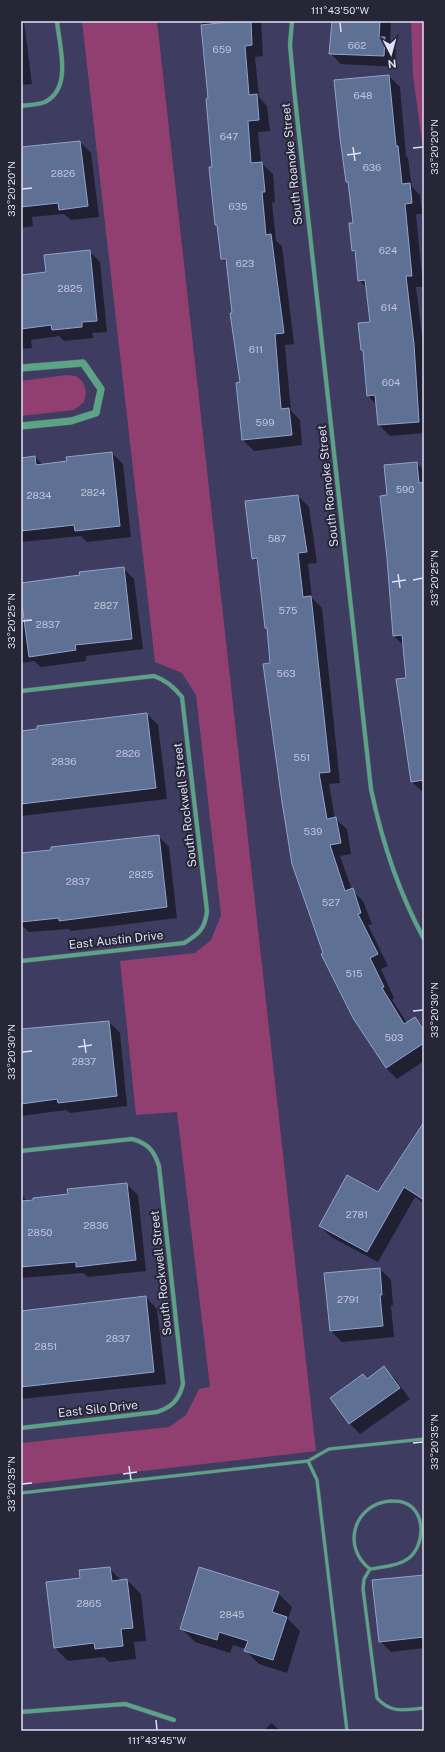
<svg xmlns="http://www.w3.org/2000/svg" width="445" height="1752" viewBox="0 0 445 1752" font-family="'Public Sans',sans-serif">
  <rect width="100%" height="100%" fill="#3e3c60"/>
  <!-- green -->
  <g fill="#913f71">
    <polygon points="82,21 157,21 316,1451 21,1485 21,1443 169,1427 186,1415 199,1389 210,1387 177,1112 136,1115 120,961 195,953 211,940 221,915 196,695 182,673 155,662"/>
    <polygon points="411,21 424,21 424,156 413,75"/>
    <polygon points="67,375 76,376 83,382 86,392 84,402 74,410 21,416 21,381"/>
  </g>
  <!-- shadow -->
  <g fill="#0007">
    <polygon points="21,21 24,21 32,84 21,85"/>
    <polygon points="202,21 261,21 263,56 255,57 259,97 267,106 270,131 258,132 261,163 273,174 275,202 272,203 276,241 282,246 294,344 285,345 291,411 300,420 302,445 254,451 243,440 241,383 228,264 222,259 218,228 216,225 210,168 213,168 209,99"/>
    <polygon points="332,21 391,21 390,43 396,49 395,67 341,64 330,53"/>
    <polygon points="389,76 400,87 406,156 408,158 412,187 420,195 422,214 416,214 423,287 416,287 424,351 424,433 390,436 379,425 377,405 368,396 364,352 362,350 371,323 367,288 359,280 356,254 353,250 354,224 349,184 347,181"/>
    <polygon points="80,142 91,153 99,217 71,220 64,214 32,217 33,226 21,228 21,148"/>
    <polygon points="89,251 100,262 107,332 92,333 93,338 64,341 59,336 31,340 32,348 21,349 21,276 47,273"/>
    <polygon points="112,453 123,464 131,537 87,542 81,536 21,542 21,458 35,457 43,465 68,462"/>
    <polygon points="417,463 424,471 424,795 424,793 412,782 407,679 403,645 394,636 388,496"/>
    <polygon points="298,496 309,507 317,563 308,564 312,598 322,608 340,783 329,784 335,819 347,829 351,854 340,856 352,890 363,901 372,924 368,925 388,966 381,969 394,998 392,1000 407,1023 415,1018 424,1027 424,1061 397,1079 386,1068 354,1018 324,953 271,664 259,564 253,558"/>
    <polygon points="123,568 134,579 143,649 86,656 86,661 41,667 34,661 21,663 21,584 81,576"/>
    <polygon points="147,714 158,725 167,799 21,816 21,732"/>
    <polygon points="158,836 169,847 177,918 71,931 69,929 29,932 21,925 21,854 52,851"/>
    <polygon points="109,1022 120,1033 127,1106 70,1113 66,1110 21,1116 21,1030"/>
    <polygon points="424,1133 424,1203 415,1197 378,1262 331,1237 320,1226 378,1193"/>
    <polygon points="126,1184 138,1195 146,1271 88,1277 83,1273 21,1278 21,1194 26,1200 69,1195"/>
    <polygon points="380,1269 391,1280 393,1305 391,1306 394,1337 342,1342 331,1331 326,1274"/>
    <polygon points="146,1297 157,1309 166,1384 21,1399 21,1312"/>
    <polygon points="384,1368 395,1379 410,1399 360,1434 349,1423 367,1380"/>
    <polygon points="109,1568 122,1581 127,1580 141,1594 146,1641 134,1642 136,1659 109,1662 104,1657 68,1661 55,1648 81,1579"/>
    <polygon points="424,1576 424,1648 391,1652 380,1641"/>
    <polygon points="278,1593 292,1607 288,1619 300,1631 287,1673 259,1664 246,1651 246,1649 233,1645 230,1653 195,1642 181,1628"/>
    <polygon points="271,1723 281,1731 264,1731"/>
  </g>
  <!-- building -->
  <g fill="#5f7095" stroke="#90a3ca">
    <polygon points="237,21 251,21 252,45 245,46 249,95 257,94 259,120 248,121 251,163 262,162 265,192 262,192 266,235 271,234 284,333 275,334 281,409 289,408 292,435 242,440 236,383 240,382 230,313 232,313 226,259 221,259 217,225 215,225 209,167 212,167 206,99 208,98 201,25"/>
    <polygon points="332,21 380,21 379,37 385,37 384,56 329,54"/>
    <polygon points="389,75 396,146 398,146 402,184 410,183 412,203 405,204 412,276 406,276 414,344 419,422 378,425 375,395 367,396 363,350 361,350 358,323 370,322 365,280 358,281 355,250 352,251 349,223 353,223 348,182 346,182 340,138 334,80"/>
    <polygon points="80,141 88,206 59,210 58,203 21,207 21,147"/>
    <polygon points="90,250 97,321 82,322 82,327 52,330 51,325 21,329 21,275 46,272 44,255"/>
    <polygon points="112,452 120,526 75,531 74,525 21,531 21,458 35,456 36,465 67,461 66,457"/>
    <polygon points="417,462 419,483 424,482 424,780 411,782 396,679 406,678 402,635 393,636 387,558 380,496 387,495 384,465"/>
    <polygon points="298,495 307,552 298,553 303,597 311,596 330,772 319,773 327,819 336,817 341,843 330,845 345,891 353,888 361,913 358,914 378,954 370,958 384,987 382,988 404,1024 415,1017 424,1030 424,1043 386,1068 353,1018 321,954 323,953 292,864 282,802 263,664 270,663 267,628 265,628 257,558 252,559 245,501"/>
    <polygon points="124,567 132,639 75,645 76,650 29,657 21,597 21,583 80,575 79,572"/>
    <polygon points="147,713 156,788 21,804 21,731 37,729 37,726"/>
    <polygon points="159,835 167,907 59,921 59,918 21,922 21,853 51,850 51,847"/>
    <polygon points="109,1021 117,1096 58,1103 57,1099 21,1104 21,1029"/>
    <polygon points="424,1122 424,1200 404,1187 367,1252 319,1226 347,1175 378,1192"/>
    <polygon points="127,1183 136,1260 76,1267 76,1262 21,1267 21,1201 33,1200 33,1198 68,1194 67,1189"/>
    <polygon points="380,1268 382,1295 380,1295 383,1326 330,1331 324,1273"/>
    <polygon points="146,1296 154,1372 21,1387 21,1311"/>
    <polygon points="384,1366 400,1388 349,1424 330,1398 363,1374 367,1379"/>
    <polygon points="110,1567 112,1581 127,1579 133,1628 121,1629 123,1646 95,1649 94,1643 54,1648 46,1582 80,1578 79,1570"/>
    <polygon points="199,1567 279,1592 272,1612 287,1617 273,1660 244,1651 248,1641 219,1632 217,1640 180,1629"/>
    <polygon points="424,1575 424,1637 379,1642 372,1580"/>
  </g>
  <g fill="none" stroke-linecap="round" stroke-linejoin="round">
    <!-- service casing -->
    <g stroke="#5b597b" stroke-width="4">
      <g id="service">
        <polyline points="308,1461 317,1480 347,1731"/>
        <polyline points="21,1493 308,1461 329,1449 424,1439"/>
        <path d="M390 1501C394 1501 399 1501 402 1502 426 1508 426 1544 409 1558 398 1566 383 1567 370 1569 341 1547 354 1504 390 1501Z"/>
        <path d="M370 1569 364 1579 363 1589 377 1698C391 1714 405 1710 424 1708"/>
      </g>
    </g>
    <!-- minor casing -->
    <g stroke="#5b597b" stroke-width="5">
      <g id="minor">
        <path d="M292 21 290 45 294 89 371 789C382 842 398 891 424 939"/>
        <path d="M21 106C29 105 38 105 45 102 73 88 59 45 57 21"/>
        <path d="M21 691 154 676C166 680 174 687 182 697L207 911C205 929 199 934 184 943L21 961"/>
        <path d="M21 1151 132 1139C147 1143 154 1150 159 1166L183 1384C179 1400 172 1407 157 1412L21 1428"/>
        <polyline points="21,1712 125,1704 174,1720"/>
      </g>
    </g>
    <!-- tertiary casing -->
    <g stroke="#5b597b" stroke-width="8">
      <polyline id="tertiary" points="21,368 83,363 101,389 96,413 71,421 21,426"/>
    </g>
    <!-- service -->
    <use href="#service" stroke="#5aa385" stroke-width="3"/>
    <!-- minor -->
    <use href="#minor" stroke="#5aa385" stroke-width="4"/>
    <!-- tertiary -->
    <use href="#tertiary" stroke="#5aa385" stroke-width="7"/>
  </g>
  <!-- ticks -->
  <path fill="none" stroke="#dfdff6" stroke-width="1.5" d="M340 22 341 32M353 147 355 161M413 148 423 147M347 155 361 153M22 189 32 188M398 574 400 588M413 580 423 578M392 582 406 580M22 621 32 620M413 1011 423 1010M84 1039 86 1053M78 1047 92 1045M22 1052 32 1051M413 1443 423 1442M129 1466 131 1480M123 1474 137 1472M22 1484 32 1483M156 1720 157 1730"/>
  <g text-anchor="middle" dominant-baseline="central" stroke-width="4" stroke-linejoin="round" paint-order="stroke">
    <!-- number labels -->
    <g font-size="10" fill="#bfc3de">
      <text x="357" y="45">662</text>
      <text x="222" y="49">659</text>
      <text x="363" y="95">648</text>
      <text x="229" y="136">647</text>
      <text x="372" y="167">636</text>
      <text x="63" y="173">2826</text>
      <text x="238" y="206">635</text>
      <text x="388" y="250">624</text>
      <text x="245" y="263">623</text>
      <text x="70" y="288">2825</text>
      <text x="389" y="307">614</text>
      <text x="256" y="349">611</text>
      <text x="391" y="382">604</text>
      <text x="265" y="422">599</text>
      <text x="405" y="489">590</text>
      <text x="93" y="492">2824</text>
      <text x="39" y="495">2834</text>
      <text x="277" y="538">587</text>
      <text x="106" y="605">2827</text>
      <text x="288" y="610">575</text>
      <text x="48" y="624">2837</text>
      <text x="286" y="673">563</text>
      <text x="128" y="753">2826</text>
      <text x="302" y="757">551</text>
      <text x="64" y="761">2836</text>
      <text x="313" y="831">539</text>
      <text x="141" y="874">2825</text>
      <text x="78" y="881">2837</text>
      <text x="331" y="902">527</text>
      <text x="354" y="973">515</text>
      <text x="394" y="1037">503</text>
      <text x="84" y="1061">2837</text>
      <text x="357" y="1214">2781</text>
      <text x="96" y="1225">2836</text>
      <text x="40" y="1232">2850</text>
      <text x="348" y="1299">2791</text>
      <text x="118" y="1338">2837</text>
      <text x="46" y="1346">2851</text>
      <text x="89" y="1603">2865</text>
      <text x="232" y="1614">2845</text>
    </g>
    <!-- street labels -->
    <g font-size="12" fill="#dfdff6" stroke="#262636">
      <text transform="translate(292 164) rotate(-96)">South Roanoke Street</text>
      <text transform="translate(328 486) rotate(-96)">South Roanoke Street</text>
      <text transform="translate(185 805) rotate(-97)">South Rockwell Street</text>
      <text transform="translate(116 940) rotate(-6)">East Austin Drive</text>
      <text transform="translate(161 1273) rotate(-96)">South Rockwell Street</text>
      <text transform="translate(98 1409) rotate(-6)">East Silo Drive</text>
    </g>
  </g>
  <!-- border -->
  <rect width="445" height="1752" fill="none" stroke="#262636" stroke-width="44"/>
  <!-- north arrow -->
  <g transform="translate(391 54) rotate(174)" stroke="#262636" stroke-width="3" paint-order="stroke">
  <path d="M0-3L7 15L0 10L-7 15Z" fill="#dfdff6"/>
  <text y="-6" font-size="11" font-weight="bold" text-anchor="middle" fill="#dfdff6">N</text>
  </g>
  <rect x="22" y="22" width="401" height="1708" fill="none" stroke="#dfdff6" stroke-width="1.5"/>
  <g font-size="10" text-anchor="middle" fill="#dfdff6">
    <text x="340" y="14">111°43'50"W</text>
    <text transform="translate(434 147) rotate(-90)" y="4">33°20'20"N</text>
    <text transform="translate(11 189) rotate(-90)" y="4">33°20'20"N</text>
    <text transform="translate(434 578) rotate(-90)" y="4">33°20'25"N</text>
    <text transform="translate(11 621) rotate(-90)" y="4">33°20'25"N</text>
    <text transform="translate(434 1010) rotate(-90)" y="4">33°20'30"N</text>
    <text transform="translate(11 1052) rotate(-90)" y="4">33°20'30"N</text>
    <text transform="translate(434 1442) rotate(-90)" y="4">33°20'35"N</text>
    <text transform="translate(11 1484) rotate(-90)" y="4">33°20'35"N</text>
    <text x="157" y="1744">111°43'45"W</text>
  </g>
</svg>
